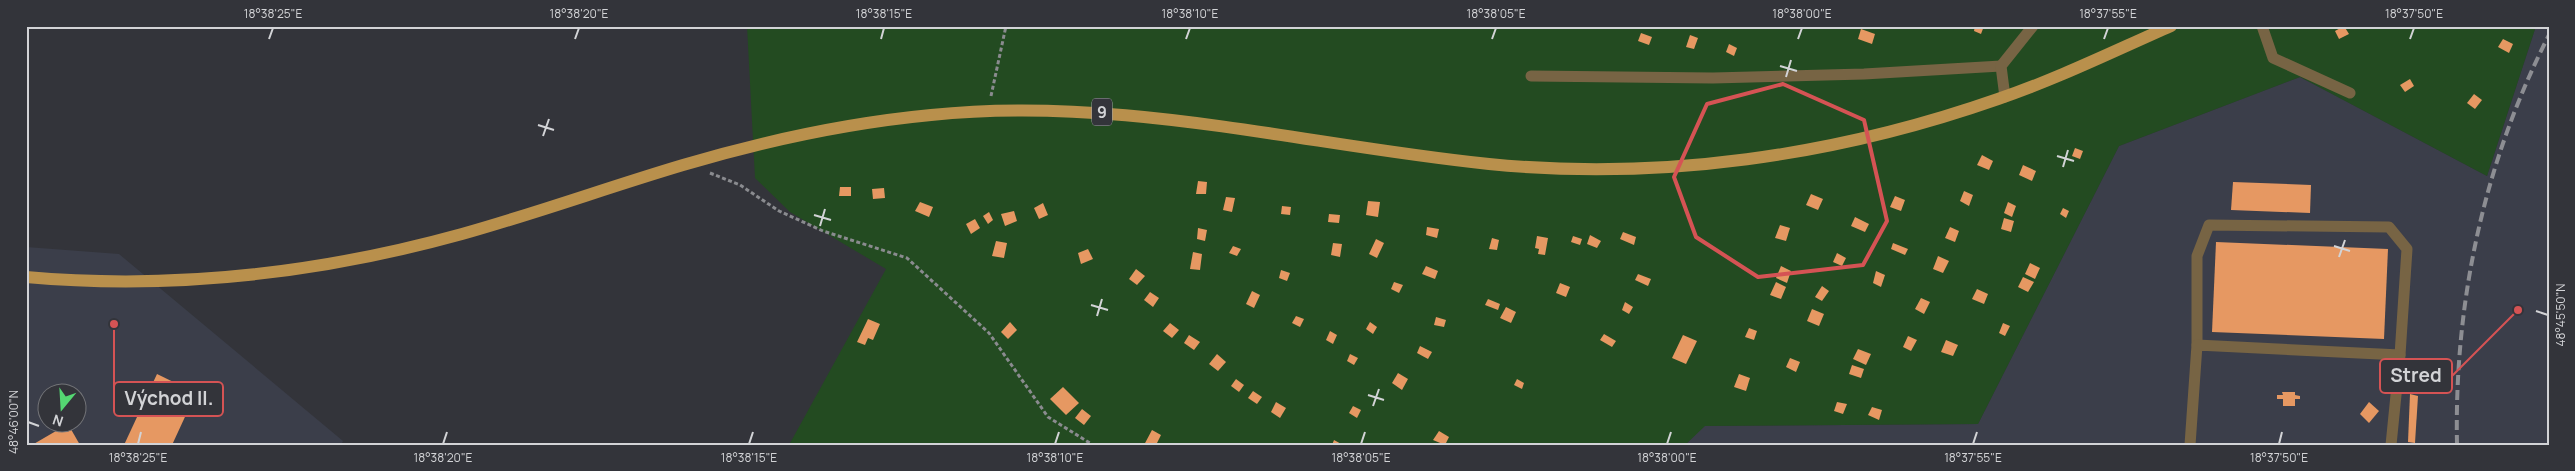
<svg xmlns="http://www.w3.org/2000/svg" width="2575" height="471" viewBox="0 0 2575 471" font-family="Manrope,sans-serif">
  <rect width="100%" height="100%" fill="#33343a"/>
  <!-- built -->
  <g fill="#3b3e4a" fill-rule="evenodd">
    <polygon points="2536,26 2549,26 2549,445 1685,445 1704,426 1978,424 2119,146 2300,77 2487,176"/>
    <path d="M26 247 119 254 343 441 341 445H26ZM48 394H78V424H48Z"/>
  </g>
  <!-- green -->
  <polygon fill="#234b21" points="747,26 2536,26 2487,176 2300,77 2119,146 1978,424 1705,426 1685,445 789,445 886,269 790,212 755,178"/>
  <!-- building -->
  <g fill="#e69862">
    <polygon points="1975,26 1984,26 1981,34 1974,31"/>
    <polygon points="2344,26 2349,34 2339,39 2335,31"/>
    <polygon points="1861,29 1875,34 1872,44 1858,39"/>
    <polygon points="1641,33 1652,37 1649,45 1638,41"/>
    <polygon points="1690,35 1698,38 1694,49 1686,47"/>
    <polygon points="2503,39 2513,44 2509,53 2498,47"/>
    <polygon points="1729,44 1737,48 1734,56 1726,52"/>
    <polygon points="2410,79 2414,86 2405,92 2400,85"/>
    <polygon points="2474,94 2482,100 2475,109 2467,103"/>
    <polygon points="2075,148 2083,151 2080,159 2072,156"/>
    <polygon points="1982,155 1993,161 1989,170 1977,165"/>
    <polygon points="2023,165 2036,171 2032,181 2019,175"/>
    <polygon points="1198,181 1207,182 1206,194 1196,194"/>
    <polygon points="2233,182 2311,185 2310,213 2231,210"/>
    <polygon points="840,187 851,187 851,196 839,196"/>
    <polygon points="884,188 885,198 873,199 872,189"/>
    <polygon points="1964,191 1973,195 1969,206 1960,201"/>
    <polygon points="1811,194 1823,199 1818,210 1806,205"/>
    <polygon points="1895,196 1905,200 1901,211 1890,207"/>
    <polygon points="1226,197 1235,198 1232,212 1223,210"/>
    <polygon points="1368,201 1380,202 1378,217 1366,215"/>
    <polygon points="920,202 933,207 929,217 915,211"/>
    <polygon points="2008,202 2016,206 2012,217 2004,213"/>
    <polygon points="1043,203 1048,215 1039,219 1034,208"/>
    <polygon points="1282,206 1291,207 1290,215 1281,214"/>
    <polygon points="2063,208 2069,211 2066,218 2060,214"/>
    <polygon points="1014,211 1017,221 1005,226 1001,214"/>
    <polygon points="989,212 993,220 988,224 983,216"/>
    <polygon points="1329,214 1340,215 1339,223 1328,222"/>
    <polygon points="1855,217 1869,224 1865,232 1851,226"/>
    <polygon points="2004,218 2014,221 2011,232 2001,229"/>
    <polygon points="975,219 980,228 971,234 966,224"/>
    <polygon points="1780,225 1790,228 1786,241 1775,238"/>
    <polygon points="1427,227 1439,229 1437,238 1426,235"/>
    <polygon points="1950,227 1959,231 1955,242 1945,238"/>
    <polygon points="1198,228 1207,230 1205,241 1197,239"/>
    <polygon points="1623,232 1636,237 1634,245 1620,239"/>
    <polygon points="1590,235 1601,241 1597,248 1587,244"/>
    <polygon points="1537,236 1548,238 1545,255 1538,254 1539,249 1535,248"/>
    <polygon points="1573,236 1582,239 1580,245 1571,242"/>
    <polygon points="1492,238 1499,240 1497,250 1489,249"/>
    <polygon points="1376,239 1384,243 1377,258 1369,254"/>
    <polygon points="996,241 1007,243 1004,258 992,256"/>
    <polygon points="2216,242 2388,249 2384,339 2212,332"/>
    <polygon points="1333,243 1342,244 1340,257 1331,255"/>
    <polygon points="1893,243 1908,249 1905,255 1891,249"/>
    <polygon points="1233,246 1241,249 1237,256 1229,253"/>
    <polygon points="1088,249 1093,259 1081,264 1078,253"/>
    <polygon points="1193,252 1202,254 1200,270 1190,269"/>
    <polygon points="1837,253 1846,258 1842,266 1833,262"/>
    <polygon points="1938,256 1949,261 1943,273 1933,269"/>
    <polygon points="2030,263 2040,268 2035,279 2025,274"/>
    <polygon points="1426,266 1438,271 1435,279 1422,274"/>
    <polygon points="1781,266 1791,271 1787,283 1776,278"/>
    <polygon points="1136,269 1145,276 1137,285 1129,279"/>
    <polygon points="1281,270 1290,273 1287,281 1279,278"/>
    <polygon points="1876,271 1885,275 1881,287 1873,283"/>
    <polygon points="1638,274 1651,279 1648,286 1635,280"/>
    <polygon points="2023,277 2034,282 2028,292 2018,287"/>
    <polygon points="1394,282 1403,285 1399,293 1391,289"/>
    <polygon points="1776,282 1786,287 1781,299 1770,295"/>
    <polygon points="1560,283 1570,287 1566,297 1556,293"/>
    <polygon points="1822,286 1829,291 1822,301 1815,297"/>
    <polygon points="1977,289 1988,294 1984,304 1972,299"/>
    <polygon points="1252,291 1260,295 1254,308 1246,304"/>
    <polygon points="1150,292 1159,298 1153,307 1144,300"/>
    <polygon points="1921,298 1930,302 1924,314 1915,309"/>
    <polygon points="1488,299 1500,304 1498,310 1485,305"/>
    <polygon points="1625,302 1633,307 1629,314 1622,310"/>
    <polygon points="1506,307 1516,312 1511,323 1500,318"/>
    <polygon points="1812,309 1824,314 1819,326 1807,321"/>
    <polygon points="1296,316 1304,319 1300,327 1292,323"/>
    <polygon points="1436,317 1446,320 1444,327 1434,325"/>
    <polygon points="868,319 880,324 873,340 868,338 865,345 857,342"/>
    <polygon points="1010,322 1017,330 1008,339 1001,332"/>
    <polygon points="1370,322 1377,327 1373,334 1366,329"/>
    <polygon points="1170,323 1179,330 1172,338 1163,331"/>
    <polygon points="2003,323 2010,326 2005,336 1999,333"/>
    <polygon points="1749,328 1757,331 1754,340 1745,337"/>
    <polygon points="1330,331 1337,335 1333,344 1326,340"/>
    <polygon points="1604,334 1616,341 1612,347 1600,340"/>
    <polygon points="1189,335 1200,342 1194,350 1184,343"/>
    <polygon points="1683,335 1697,341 1686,364 1672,358"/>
    <polygon points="1908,336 1917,340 1911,351 1903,347"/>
    <polygon points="1946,340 1958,345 1953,356 1941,352"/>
    <polygon points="1420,346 1432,352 1428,359 1417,353"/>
    <polygon points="1858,349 1871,354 1866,365 1853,359"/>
    <polygon points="1217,354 1226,362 1218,371 1209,364"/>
    <polygon points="1350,354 1358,358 1354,365 1347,361"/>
    <polygon points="1790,358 1800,362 1796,372 1786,367"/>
    <polygon points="1852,365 1864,369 1861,378 1849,374"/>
    <polygon points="1398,373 1408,379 1402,390 1392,383"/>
    <polygon points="157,374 196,393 172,445 124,445"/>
    <polygon points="1739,374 1750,378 1746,391 1734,387"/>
    <polygon points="1236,379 1244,385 1239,392 1231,386"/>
    <polygon points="1517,379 1524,383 1522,389 1514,385"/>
    <polygon points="1063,387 1079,403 1066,415 1050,399"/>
    <polygon points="1253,391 1262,397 1257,404 1248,398"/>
    <polygon points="2282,392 2295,392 2295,395 2300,396 2300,399 2295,399 2295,406 2283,406 2283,399 2277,399 2277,395 2283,395"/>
    <polygon points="2410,394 2418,396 2415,443 2408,442"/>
    <polygon points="1276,402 1286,408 1280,418 1271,412"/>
    <polygon points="1837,402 1847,404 1843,414 1834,411"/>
    <polygon points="2369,402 2379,411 2369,423 2360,414"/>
    <polygon points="1353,406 1361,410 1357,418 1349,413"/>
    <polygon points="1872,407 1882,410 1879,420 1868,415"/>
    <polygon points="1082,409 1091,416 1084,425 1075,418"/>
    <polygon points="68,424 80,445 32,445"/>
    <polygon points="1152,430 1161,435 1156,445 1144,445"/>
    <polygon points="1439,431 1449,437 1445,445 1433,440"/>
    <polygon points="1334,440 1343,445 1332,445"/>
  </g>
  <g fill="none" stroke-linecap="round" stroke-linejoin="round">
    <!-- path -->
    <g stroke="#8a8b8f" stroke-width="3" stroke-dasharray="4 2.5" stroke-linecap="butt">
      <polyline points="991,96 1006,26"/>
      <polyline points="710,173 740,185 779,211 823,231 907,258 989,333 1048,417 1093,445"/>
    </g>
    <!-- lane -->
    <g stroke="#776444" stroke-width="11">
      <polyline points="2262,26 2273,58 2350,93"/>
      <polyline points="1531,76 1713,78 1864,74 2001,66"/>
      <polyline points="2005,97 2001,66 2033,26"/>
      <polyline points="2197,345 2197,256 2209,225 2389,227 2407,249 2400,355"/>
      <polyline points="2190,445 2197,345 2400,355 2391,445"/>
    </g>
    <!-- primary -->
    <path stroke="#b9904c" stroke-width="12" d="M26 277C173 290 321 273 462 234 537 213 609 187 683 165 764 141 847 123 931 115 1120 95 1303 145 1489 164 1661 181 1835 156 1998 99 2057 79 2114 51 2171 26"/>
    <!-- rail -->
    <path stroke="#8d8e93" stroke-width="4" stroke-dasharray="10 5" stroke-linecap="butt" d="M2457 445C2454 302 2484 162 2549 35"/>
  </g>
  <!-- marked area -->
  <path fill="none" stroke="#d55354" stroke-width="4" stroke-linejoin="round" d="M1783 84 1864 120 1887 221 1863 265 1758 277 1696 237 1674 177 1707 104Z"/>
  <!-- ticks -->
  <path fill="none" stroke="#d2d3d6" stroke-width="2" d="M269 39 273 28M575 39 579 28M881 39 884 28M1186 39 1190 28M1492 39 1496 28M1798 39 1802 28M2104 39 2108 28M2410 39 2414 28M1780 66 1797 71M1786 77 1791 60M538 125 554 130M543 136 549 119M2057 156 2074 161M2063 167 2068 150M814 215 831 220M820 226 825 209M2334 246 2350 251M2339 257 2345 240M1091 305 1108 310M2536 311 2548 315M1097 316 1102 299M1368 395 1384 400M1373 406 1379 389M28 422 39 426M138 444 141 432M443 444 447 432M749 444 753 432M1055 444 1059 432M1361 444 1365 432M1667 444 1671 432M1973 444 1977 432M2279 444 2282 432"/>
  <g text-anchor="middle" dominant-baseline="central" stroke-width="5" stroke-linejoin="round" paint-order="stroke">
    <!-- shield labels -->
    <rect fill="#33343a" stroke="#a2a3a7" stroke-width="1" x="1092" y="98.5" width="20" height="27" rx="4"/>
    <g font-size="16" font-weight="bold" fill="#d2d3d6">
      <text x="1102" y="112">9</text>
    </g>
  </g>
  <!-- callouts -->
  <path fill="none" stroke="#d55354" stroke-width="2" d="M2518 310L2452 376M114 324L114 399"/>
  <g fill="#d55354" stroke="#33343a" stroke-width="2">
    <circle cx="2518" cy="310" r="5"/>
    <circle cx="114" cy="324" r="5"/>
  </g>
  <g fill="#33343a" stroke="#d55354" stroke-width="2">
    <rect x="2380" y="359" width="72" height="34" rx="5"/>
    <rect x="114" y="382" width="109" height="34" rx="5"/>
  </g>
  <g font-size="19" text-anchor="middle" font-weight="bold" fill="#d2d3d6">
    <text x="2416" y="382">Stred</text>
    <text x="169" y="405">Východ II.</text>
  </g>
  <!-- border -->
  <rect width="2575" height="471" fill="none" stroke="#33343a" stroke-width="55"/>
  <!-- north arrow -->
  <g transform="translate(62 408) rotate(198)"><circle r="24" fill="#33343a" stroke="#737478"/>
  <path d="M0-4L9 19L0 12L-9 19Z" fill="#54d672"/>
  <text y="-8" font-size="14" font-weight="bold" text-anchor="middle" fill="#d2d3d6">N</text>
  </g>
  <rect x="28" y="28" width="2520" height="416" fill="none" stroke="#d2d3d6" stroke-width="2"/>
  <g font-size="12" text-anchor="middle" fill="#d2d3d6">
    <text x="273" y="18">18°38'25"E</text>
    <text x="579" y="18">18°38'20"E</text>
    <text x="884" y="18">18°38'15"E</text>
    <text x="1190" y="18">18°38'10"E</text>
    <text x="1496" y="18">18°38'05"E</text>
    <text x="1802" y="18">18°38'00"E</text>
    <text x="2108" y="18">18°37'55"E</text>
    <text x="2414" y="18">18°37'50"E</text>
    <text transform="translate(2561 315) rotate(-90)" y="4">48°45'50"N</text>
    <text transform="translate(14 422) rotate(-90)" y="4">48°46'00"N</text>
    <text x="138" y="462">18°38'25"E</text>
    <text x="443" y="462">18°38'20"E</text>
    <text x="749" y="462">18°38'15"E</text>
    <text x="1055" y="462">18°38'10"E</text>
    <text x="1361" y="462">18°38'05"E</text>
    <text x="1667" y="462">18°38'00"E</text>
    <text x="1973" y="462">18°37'55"E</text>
    <text x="2279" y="462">18°37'50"E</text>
  </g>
</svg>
